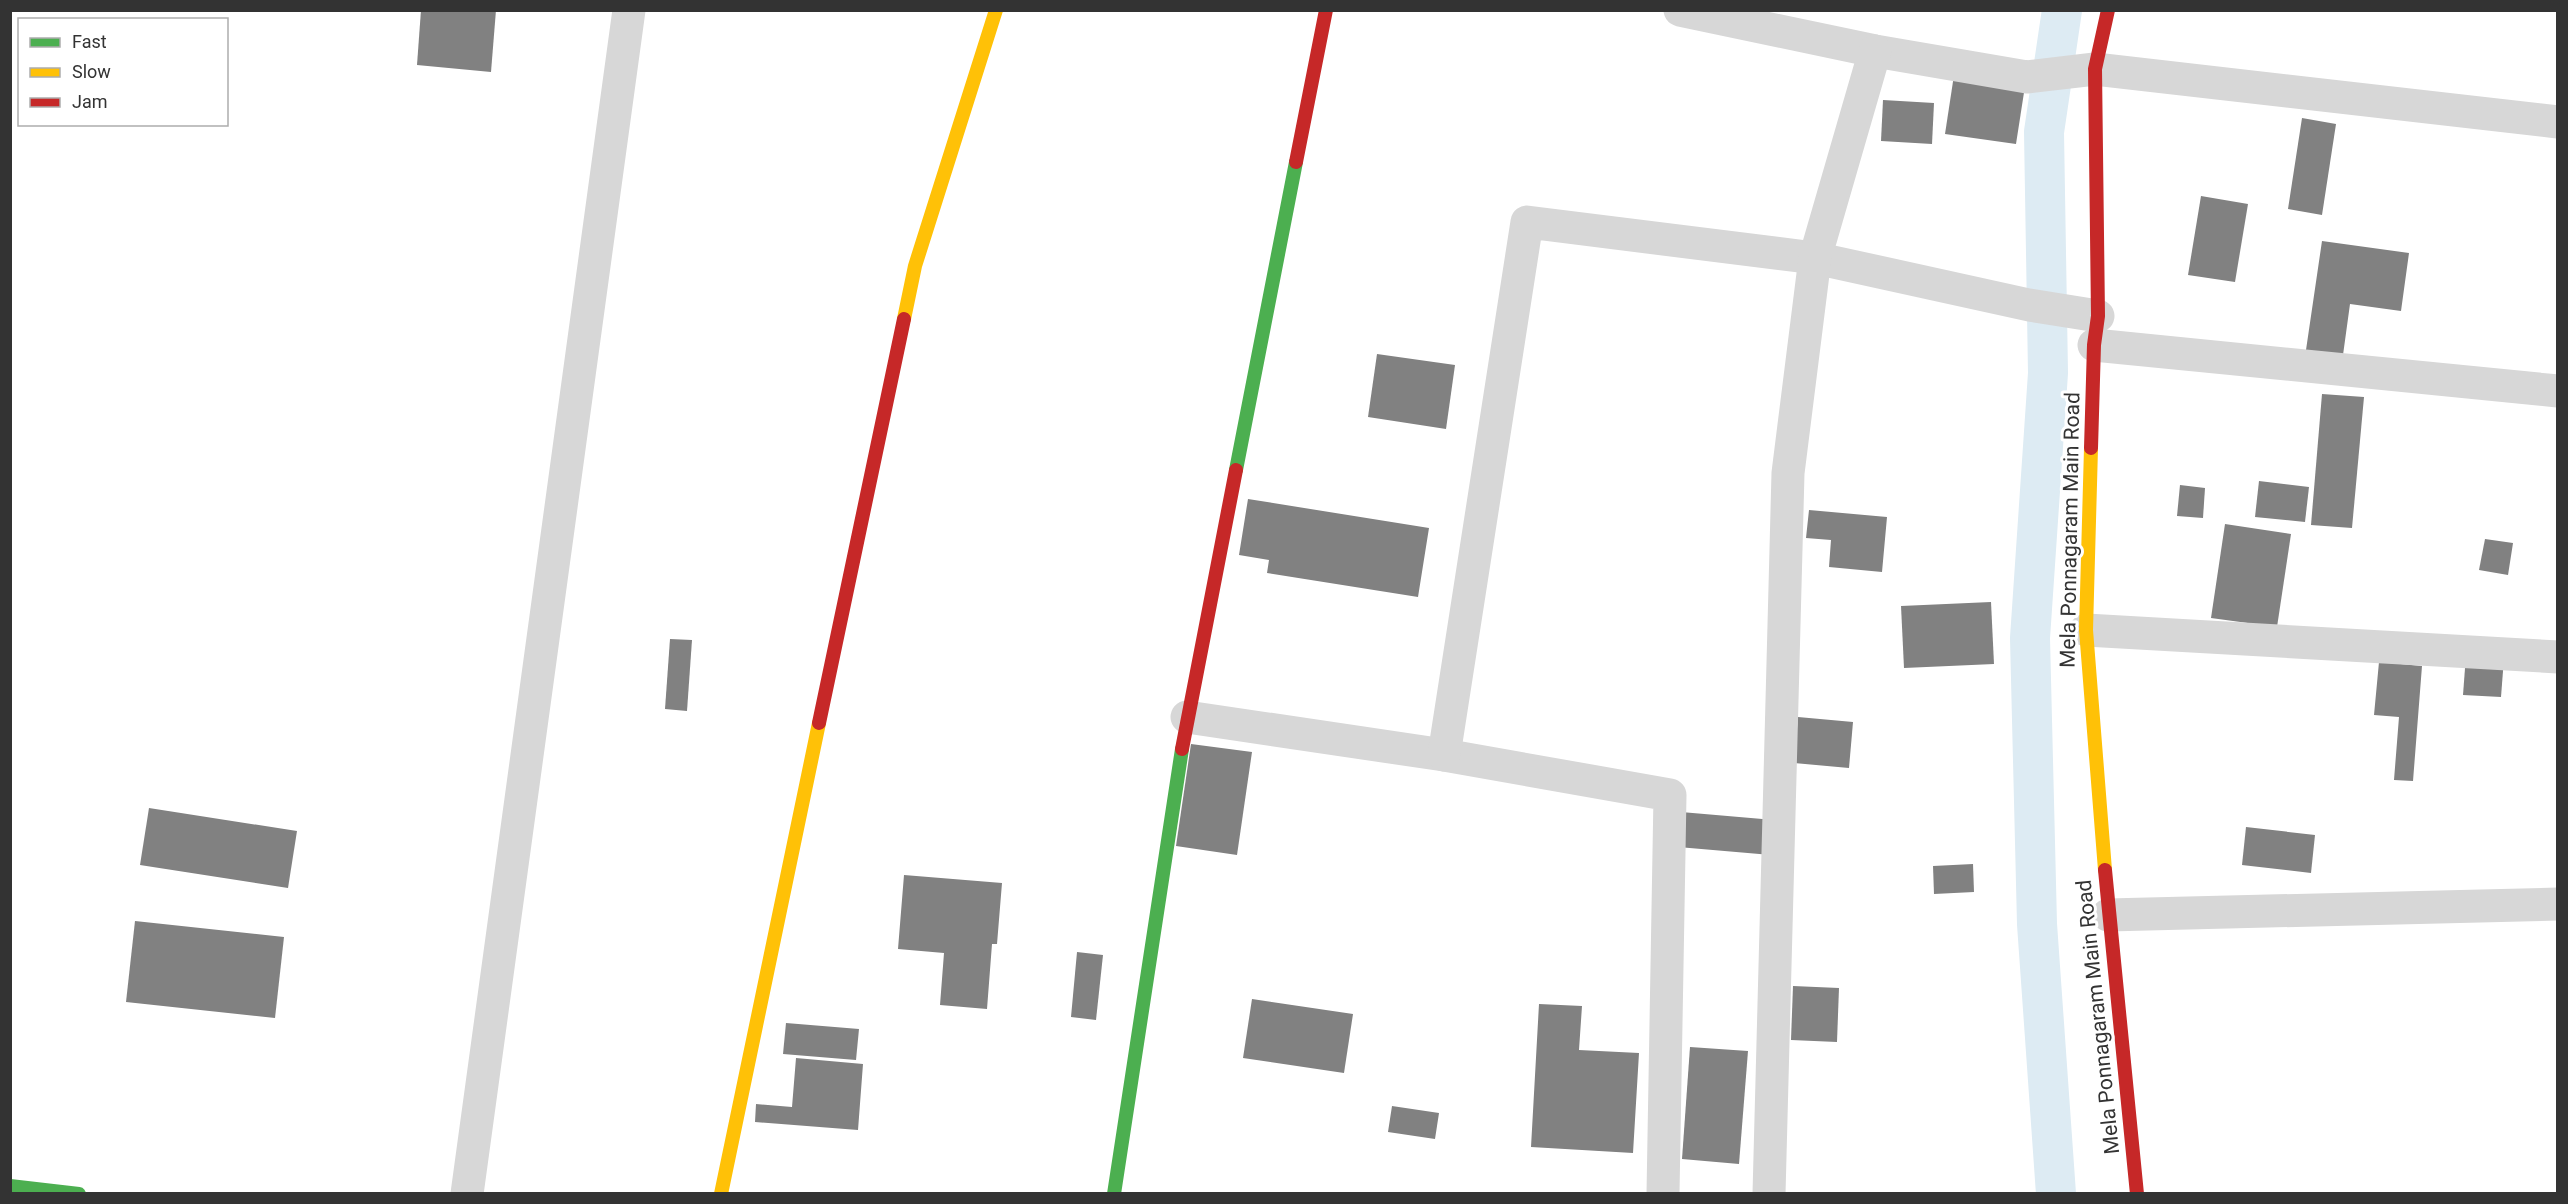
<svg xmlns="http://www.w3.org/2000/svg" width="2568" height="1204" viewBox="0 0 2568 1204" font-family="Roboto,sans-serif">
  <rect width="100%" height="100%" fill="#fff"/>
  <g fill="none" stroke-linecap="round" stroke-linejoin="round">
    <!-- canal -->
    <polyline stroke="#ddebf3" stroke-width="40" points="2056,1194 2037,924 2030,638 2048,373 2044,132 2062,10"/>
  </g>
  <!-- building -->
  <g fill="#818181">
    <polygon points="421,10 496,10 491,72 417,65"/>
    <polygon points="1954,75 2025,86 2016,144 1945,134"/>
    <polygon points="1883,100 1934,103 1932,144 1881,141"/>
    <polygon points="2302,118 2336,124 2322,215 2288,209"/>
    <polygon points="2201,196 2248,204 2235,282 2188,275"/>
    <polygon points="2322,241 2409,253 2401,311 2350,304 2343,355 2306,350"/>
    <polygon points="1377,354 1455,365 1446,429 1368,417"/>
    <polygon points="2322,394 2364,397 2352,528 2311,525"/>
    <polygon points="2259,481 2309,487 2305,522 2255,517"/>
    <polygon points="2180,485 2205,488 2203,518 2177,516"/>
    <polygon points="1248,499 1429,528 1418,597 1267,573 1269,560 1239,555"/>
    <polygon points="1809,510 1887,517 1882,572 1829,567 1831,540 1806,538"/>
    <polygon points="2225,524 2291,534 2277,627 2211,618"/>
    <polygon points="2485,539 2513,543 2508,575 2479,570"/>
    <polygon points="1991,602 1994,664 1904,668 1901,606"/>
    <polygon points="670,639 692,640 687,711 665,709"/>
    <polygon points="2466,655 2504,658 2501,697 2463,695"/>
    <polygon points="2379,662 2422,666 2413,781 2394,780 2399,717 2374,715"/>
    <polygon points="1798,717 1853,722 1849,768 1794,763"/>
    <polygon points="1191,744 1252,752 1237,855 1176,846"/>
    <polygon points="149,808 297,831 288,888 140,865"/>
    <polygon points="1681,812 1774,820 1771,855 1678,847"/>
    <polygon points="2246,827 2315,835 2311,873 2242,865"/>
    <polygon points="1973,864 1974,892 1934,894 1933,866"/>
    <polygon points="904,875 1002,883 997,944 992,944 987,1009 940,1005 944,953 898,949"/>
    <polygon points="135,921 284,937 275,1018 126,1002"/>
    <polygon points="1077,952 1103,955 1096,1020 1071,1017"/>
    <polygon points="1793,986 1839,988 1837,1042 1791,1040"/>
    <polygon points="1252,999 1353,1014 1344,1073 1243,1058"/>
    <polygon points="1539,1004 1582,1006 1579,1050 1639,1053 1633,1153 1531,1147"/>
    <polygon points="786,1023 859,1029 856,1060 783,1054"/>
    <polygon points="1690,1047 1748,1051 1739,1164 1682,1159"/>
    <polygon points="796,1058 863,1064 858,1130 755,1122 756,1104 792,1107"/>
    <polygon points="1392,1106 1439,1113 1435,1139 1388,1132"/>
  </g>
  <g fill="none" stroke-linecap="round" stroke-linejoin="round">
    <!-- street -->
    <g stroke="#d7d7d7" stroke-width="33">
      <polyline points="1680,10 1875,51 2027,77 2095,69 2558,122"/>
      <polyline points="2094,345 2558,391"/>
      <polyline points="2086,630 2558,657"/>
      <polyline points="1187,717 1444,755 1670,795 1663,1194"/>
      <polyline points="1444,755 1527,222 1815,258 2029,305 2098,316"/>
      <polyline points="2108,915 2558,904"/>
      <polyline points="467,1194 629,10"/>
      <polyline points="1769,1194 1788,473 1815,258 1875,51"/>
    </g>
    <!-- fast -->
    <g stroke="#4caf50" stroke-width="14">
      <polyline points="1236,470 1296,162"/>
      <polyline points="10,1186 79,1194"/>
      <polyline points="1114,1194 1182,749"/>
    </g>
    <!-- slow -->
    <g stroke="#ffc107" stroke-width="14">
      <polyline points="904,319 915,266 996,10"/>
      <polyline points="2091,448 2086,630 2105,870"/>
      <polyline points="721,1194 819,723"/>
    </g>
    <!-- jam -->
    <g stroke="#c62828" stroke-width="14">
      <polyline points="1296,162 1326,10"/>
      <polyline points="2091,448 2094,345 2098,316 2095,69 2108,10"/>
      <polyline points="819,723 904,319"/>
      <polyline points="1182,749 1236,470"/>
      <polyline points="2105,870 2137,1194"/>
    </g>
  </g>
  <g text-anchor="middle" dominant-baseline="central" stroke-width="6" stroke-linejoin="round" paint-order="stroke">
    <!-- street labels -->
    <g font-size="21" fill="#333" stroke="#fff">
      <text transform="translate(2070 530) rotate(-89)">Mela Ponnagaram Main Road</text>
      <text transform="translate(2098 1017) rotate(-96)">Mela Ponnagaram Main Road</text>
    </g>
  </g>
  <!-- border -->
  <rect width="2568" height="1204" fill="none" stroke="#333333" stroke-width="24"/>
  <!-- legend -->
  <rect x="18" y="18" width="210" height="108" fill="#ffffff" stroke="#adadad" stroke-width="1.5"/>
  <rect x="30" y="38" width="30" height="9" fill="#4caf50" stroke="#adadad" stroke-width="1.5"/>
  <text x="72" y="48" font-size="18" fill="#333333">Fast</text>
  <rect x="30" y="68" width="30" height="9" fill="#ffc107" stroke="#adadad" stroke-width="1.5"/>
  <text x="72" y="78" font-size="18" fill="#333333">Slow</text>
  <rect x="30" y="98" width="30" height="9" fill="#c62828" stroke="#adadad" stroke-width="1.5"/>
  <text x="72" y="108" font-size="18" fill="#333333">Jam</text>
</svg>
